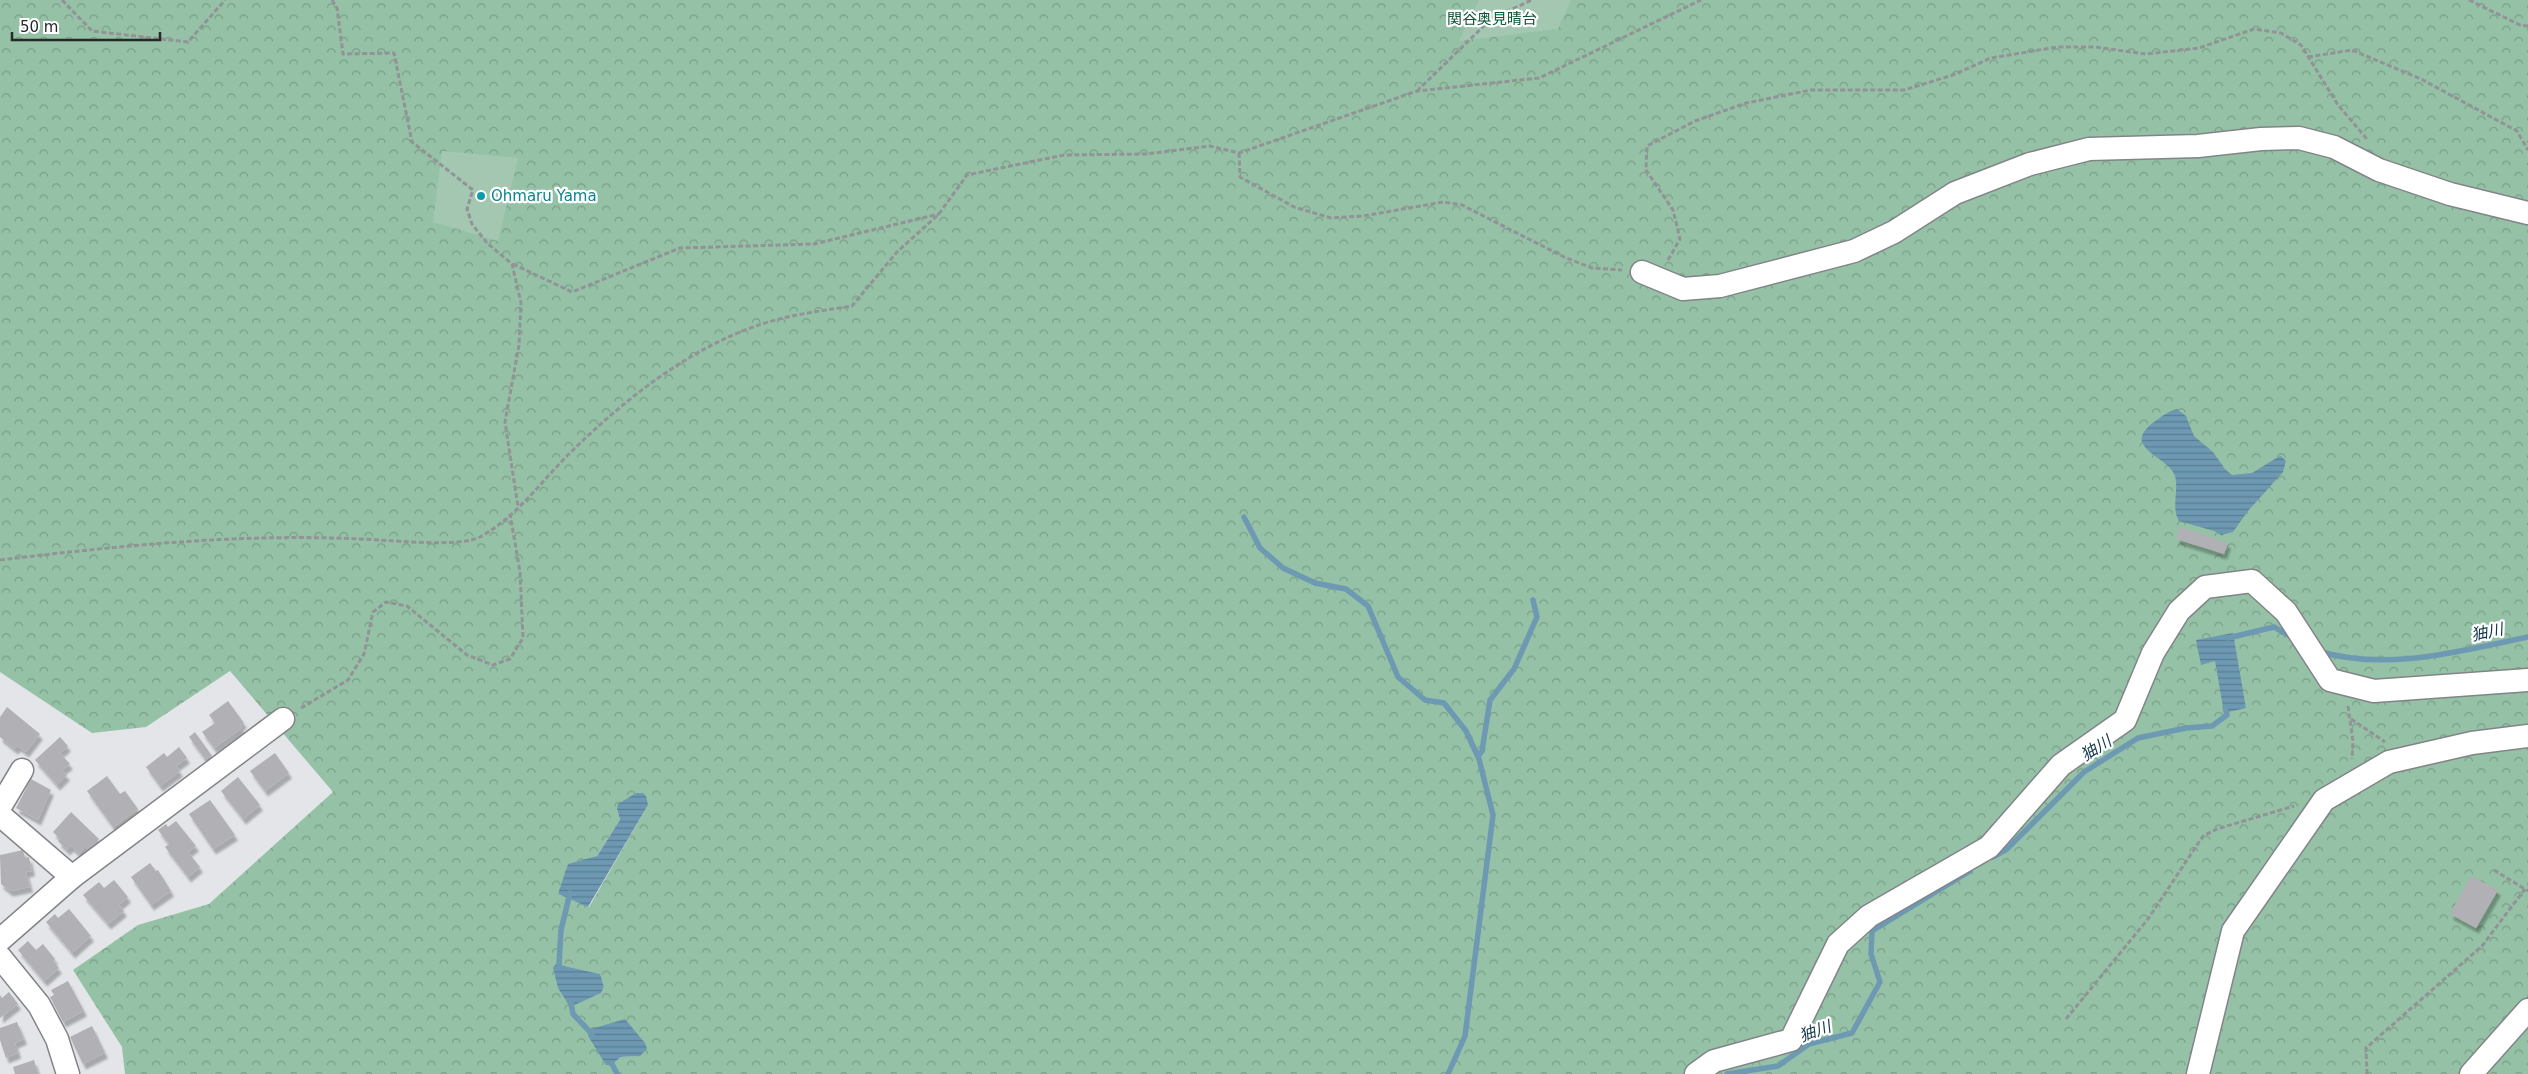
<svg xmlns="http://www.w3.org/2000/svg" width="2528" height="1074" viewBox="0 0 2528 1074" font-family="'DejaVu Sans','Noto Sans JP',sans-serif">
  <defs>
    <pattern id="forest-crowns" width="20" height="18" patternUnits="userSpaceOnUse" patternTransform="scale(1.25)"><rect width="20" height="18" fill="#95c2a6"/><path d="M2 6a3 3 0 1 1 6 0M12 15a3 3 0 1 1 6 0" fill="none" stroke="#7a9e87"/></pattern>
    <pattern id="water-rules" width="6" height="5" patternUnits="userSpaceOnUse" patternTransform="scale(1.25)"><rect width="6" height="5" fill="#6e99b3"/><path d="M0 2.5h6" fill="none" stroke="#5a7d92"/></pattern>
    <filter id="shadow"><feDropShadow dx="3" dy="5.5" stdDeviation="1" flood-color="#0004"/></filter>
  </defs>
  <rect width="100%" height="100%" fill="#e3e5e9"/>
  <!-- forest -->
  <path fill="url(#forest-crowns)" fill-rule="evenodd" d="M0 0H2528V1074H125L122 1047 73 970 138 925 209 904 333 792 230 671 146 727 92 733 0 672ZM648 805 589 907 558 894 591 859 597 856 620 820 617 809ZM556 964 599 974 604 987 601 993ZM625 1019 637 1056 621 1057 616 1061Z"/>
  <!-- park -->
  <g fill="#a4c7b1">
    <polygon points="1479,0 1571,0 1558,29 1459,41"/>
    <polygon points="442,151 518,158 498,241 433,222"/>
  </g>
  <!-- water -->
  <g fill="url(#water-rules)">
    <path d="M2177 409 2186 416 2194 436 2213 452 2225 469 2232 475 2252 473 2278 457 2281 456 2286 461 2283 472 2248 511 2233 532 2221 535 2214 531 2179 521C2171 508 2179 490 2175 476 2169 456 2119 448 2154 422 2161 417 2168 411 2177 409Z"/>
    <polygon points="2233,633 2246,708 2224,713 2215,661 2201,665 2196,640"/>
    <polygon points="636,793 643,793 646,796 648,805 588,907 558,894 568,864 597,856 620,820 617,809 618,804"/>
    <polygon points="556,964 600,974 604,987 601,993 570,1007 558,988 553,968"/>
    <polygon points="625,1019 645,1043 647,1049 640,1056 621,1057 611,1065 606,1065 588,1036 591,1029"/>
  </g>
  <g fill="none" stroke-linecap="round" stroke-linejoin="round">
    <!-- stream -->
    <g stroke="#6e99b3" stroke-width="5.5">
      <polyline points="1244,517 1260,548 1283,568 1315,583 1346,589 1368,606 1398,677 1425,700 1444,703 1466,731 1479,759 1493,815 1465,1036 1448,1074"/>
      <polyline points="2228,638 2274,627 2292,637"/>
      <path d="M2318 651C2387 672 2460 651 2528 637"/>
      <polyline points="1478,756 1482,751 1490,700 1514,669 1537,617 1533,600"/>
      <polyline points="1993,857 2007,849 2084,772 2138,738 2186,728 2212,726 2227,715 2225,707"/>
      <polyline points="559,965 561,930 570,893"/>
      <polyline points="571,1003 573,1014 592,1034"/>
      <polyline points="612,1064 617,1074"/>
      <polyline points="1727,1074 1778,1066 1809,1044 1852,1033 1880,982 1871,954 1872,931 1970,871"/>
    </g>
  </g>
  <!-- building -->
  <g fill="#b1b0b4" filter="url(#shadow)">
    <polygon points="2180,527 2228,543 2224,554 2176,539"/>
    <polygon points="228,701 244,723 240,725 242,728 214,748 202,732 215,723 209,715"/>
    <polygon points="7,707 40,734 26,752 18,746 15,749 0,737 0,717"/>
    <polygon points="195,732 212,756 208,758 205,759 189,737"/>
    <polygon points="60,737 68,746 60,753 70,764 62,770 67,775 57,785 35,760"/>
    <polygon points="179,747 187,758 176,766 180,771 160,786 146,767 164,753 167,757"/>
    <polygon points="275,753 289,773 265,791 250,771"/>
    <polygon points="107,776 120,794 125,791 138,809 113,827 87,791"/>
    <polygon points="238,777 260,805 243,819 221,791"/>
    <polygon points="31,779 51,790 38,820 16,808"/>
    <polygon points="210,800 235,835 213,849 189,814"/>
    <polygon points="71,812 99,839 88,850 85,847 79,854 71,846 67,850 58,841 60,839 53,832"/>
    <polygon points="176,821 196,846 188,852 200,867 188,877 165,847 169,844 158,830 166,824 168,827"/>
    <polygon points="23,850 25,858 29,857 32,871 26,872 30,887 10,891 1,884 0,855"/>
    <polygon points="150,863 156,871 158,870 171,891 151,905 131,877"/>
    <polygon points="2471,876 2498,890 2476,928 2450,914"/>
    <polygon points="114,880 128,897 119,905 124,911 108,924 83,895 99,882 104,888"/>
    <polygon points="69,909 91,936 72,953 46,922 55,914 58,918"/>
    <polygon points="28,941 36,950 43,944 55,959 53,961 59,968 44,981 18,950"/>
    <polygon points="68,981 84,1011 63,1022 50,997 54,995 51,990"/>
    <polygon points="9,992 18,1004 0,1018 0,995 2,998"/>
    <polygon points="17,1022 24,1039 15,1043 18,1053 6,1058 0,1040 0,1028"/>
    <polygon points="92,1026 105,1053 83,1064 70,1037"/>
    <polygon points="34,1060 38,1074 15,1074 13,1067"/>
  </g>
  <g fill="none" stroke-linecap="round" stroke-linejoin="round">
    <!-- minor casing -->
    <g stroke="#828487" stroke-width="25">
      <g id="minor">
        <polyline points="1642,272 1683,289 1720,286 1854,251 1894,232 1955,193 2030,164 2089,149 2198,146 2261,139 2299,138 2334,147 2379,170 2450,194 2528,213"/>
        <polyline points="0,807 22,770"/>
        <polyline points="0,815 72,877"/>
        <polyline points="0,940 72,877 283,719"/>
        <polyline points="0,957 39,1005 57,1039 68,1074"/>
        <polyline points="1696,1074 1714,1061 1791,1040 1838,944 1869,916 1989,847 2061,765 2125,720 2153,653 2179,611 2205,587 2252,581 2286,612 2330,680 2374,691 2528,680"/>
        <polyline points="2198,1074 2233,931 2324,800 2389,762 2472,743 2528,736"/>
        <polyline points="2471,1074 2528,1010"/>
      </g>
    </g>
    <!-- path -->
    <g stroke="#919396" stroke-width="3" stroke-dasharray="5 2.5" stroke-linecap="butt">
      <polyline points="62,0 92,31 188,42 225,0"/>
      <polyline points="332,0 337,8 343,54 394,53 412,142 473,190 467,209 472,224 487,243 512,264 521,303 519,345 505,422 518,507"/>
      <polyline points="2469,0 2520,25 2528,26"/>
      <polyline points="2308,57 2352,50 2421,79 2517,131 2528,150"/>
      <polyline points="1417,91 1492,18 1532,0"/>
      <polyline points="1239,153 1240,177 1294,207 1331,218 1363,216 1443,202 1462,205 1564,257 1592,268 1622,270"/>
      <polyline points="1668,260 1680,239 1673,210 1646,170 1647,146 1695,121 1746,103 1811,90 1904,90 1953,75 1991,58 2057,47 2095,47 2146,54 2199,48 2254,29 2281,33 2301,45 2338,105 2367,139"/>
      <polyline points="513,264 572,292 680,248 814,244 939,214"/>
      <path d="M0 560C125 545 251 532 378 540 400 541 461 547 480 537 517 517 542 480 572 451 624 400 687 350 756 326 787 315 820 311 852 306L897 252 939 214 967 175 1064 155 1146 154 1210 146 1239 153 1417 91 1539 78 1701 0"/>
      <polyline points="2348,706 2353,741 2352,759"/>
      <polyline points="301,708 348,680 364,654 373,612 386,602 407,606 467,655 493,665 510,659 523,638 520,572 510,514"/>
      <polyline points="2351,719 2385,742"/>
      <polyline points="2494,870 2528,891"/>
      <polyline points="2066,1019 2148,919 2203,836 2217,829 2294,806"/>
      <polyline points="2367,1074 2366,1048 2482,946 2525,889"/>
    </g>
    <!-- minor -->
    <use href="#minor" stroke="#fff" stroke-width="22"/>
  </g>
  <!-- markers -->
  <circle fill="#0f9aa8" stroke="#fff" stroke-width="2" cx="481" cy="196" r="5"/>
  <g text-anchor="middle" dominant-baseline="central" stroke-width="4.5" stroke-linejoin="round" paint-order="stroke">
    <!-- park labels -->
    <g font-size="15" fill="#0a5734" stroke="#fff">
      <text x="1492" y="19">関谷奥見晴台</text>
    </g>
    <!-- culture labels -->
    <g font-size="15" fill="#0d838f" stroke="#fff" text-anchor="start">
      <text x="491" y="196">Ohmaru Yama</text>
    </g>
    <!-- water labels -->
    <g font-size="16" font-style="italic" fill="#12374b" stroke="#fff">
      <text transform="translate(2487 632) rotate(-12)">㹨川</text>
      <text transform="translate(2096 748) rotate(-32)">㹨川</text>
      <text transform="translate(1815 1031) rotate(-20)">㹨川</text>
    </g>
  </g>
  <!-- scale -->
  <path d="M12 32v8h148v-8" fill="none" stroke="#27282a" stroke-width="2.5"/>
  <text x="20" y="32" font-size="15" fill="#27282a" stroke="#ffffff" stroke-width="4" paint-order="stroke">50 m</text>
</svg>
